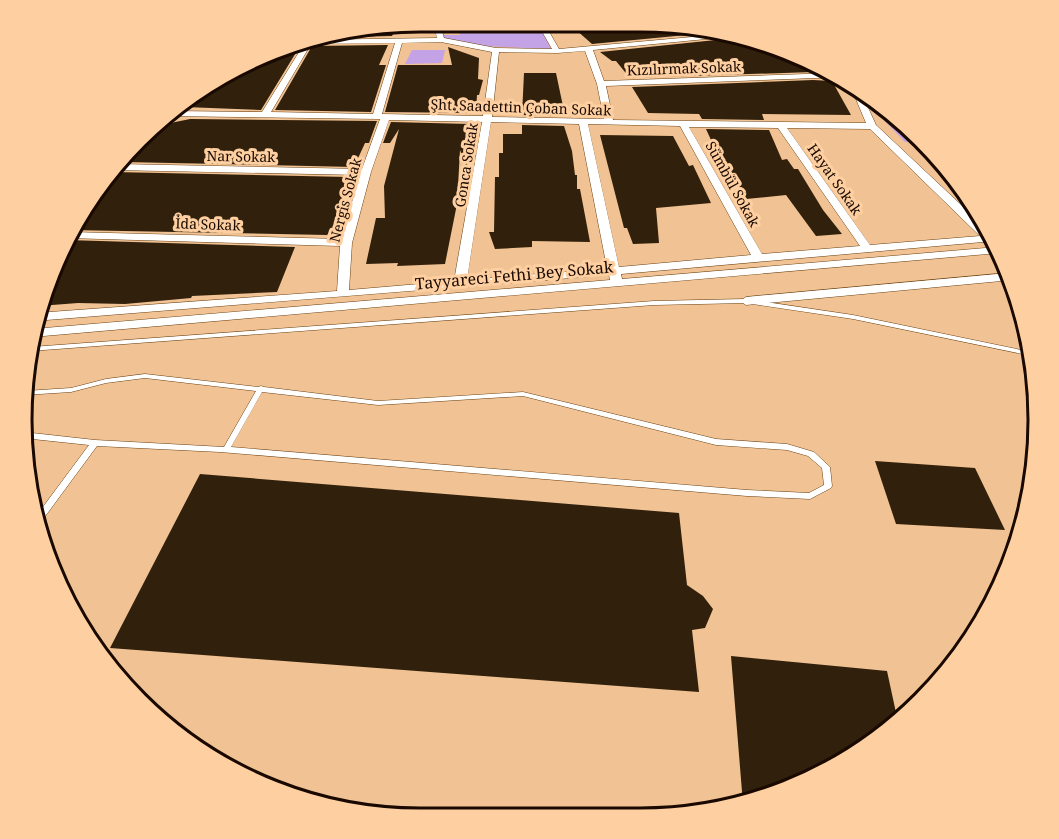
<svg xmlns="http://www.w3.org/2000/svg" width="1059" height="839" viewBox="0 0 1059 839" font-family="'Noto Serif',serif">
  <rect width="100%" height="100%" fill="#f1c293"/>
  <!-- green -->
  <g fill="#c3a2e5">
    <polygon points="439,21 537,21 551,49 480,46 444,39 443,35 460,35 459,29 441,26"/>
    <polygon points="412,50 445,50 442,63 405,64"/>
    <polygon points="869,96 902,120 919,141 905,142 879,115"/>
  </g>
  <!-- building -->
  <g fill="#31200c">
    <polygon points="566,21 665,22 718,32 592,44"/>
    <polygon points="397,26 392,36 309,38 317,34"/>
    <polygon points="735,38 813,67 813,72 627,78 629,77 616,61 612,61 600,52"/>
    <polygon points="293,44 300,46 261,110 185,107 203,88 221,74"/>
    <polygon points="388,45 379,65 386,65 371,112 275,110 312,46"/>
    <polygon points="448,47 479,58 478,79 483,80 479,95 477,95 476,111 470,111 470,113 385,112 398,65 452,65"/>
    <polygon points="524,73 556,73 564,111 560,111 561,116 522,115"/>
    <polygon points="813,80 832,81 851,115 762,114 764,120 702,119 699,114 648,113 632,87"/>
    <polygon points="190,119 377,121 369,143 365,143 354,167 124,162 154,138 138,138 151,127"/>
    <polygon points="391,122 469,124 467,169 460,150 457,204 445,264 397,266 398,263 366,264 376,218 385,218 384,186 399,129 390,143 383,143"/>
    <polygon points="522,125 564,126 572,151 575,175 577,175 577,189 580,189 590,242 532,241 532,247 495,249 489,232 494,232 495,177 499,177 499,153 503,153 503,134 522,134"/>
    <polygon points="706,129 769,130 782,160 787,159 794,169 798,169 823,210 842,234 816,236 786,195 746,199 731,172 726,173"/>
    <polygon points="600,135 673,136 689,166 693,165 711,203 656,208 659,243 633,244 627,228 624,228"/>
    <polygon points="112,172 113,172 349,177 345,186 348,188 335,225 327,235 70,230 75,220"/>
    <polygon points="66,240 67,240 295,247 277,292 192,296 191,298 125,304 78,303 39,306"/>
    <polygon points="875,461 975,468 1005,530 896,524"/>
    <polygon points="200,474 679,513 687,585 703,596 713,609 705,628 692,630 699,692 110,648"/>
    <polygon points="731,656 887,671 898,722 838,765 743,804"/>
  </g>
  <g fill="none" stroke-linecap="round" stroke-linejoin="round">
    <!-- service casing -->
    <g stroke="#6a4213" stroke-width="1">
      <g id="service">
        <polygon points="746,299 853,315 1031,352 1032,356 853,319 746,303 654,305 30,351 31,347 654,301"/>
        <path d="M145 374 258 387 261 386 264 387 378 401 523 392 716 439 787 444 814 452 830 467 832 486 831 488 810 499 747 496 220 452 97 446 38 526 36 527 34 519 89 445 23 438V432L95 440 224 447 256 391 145 378 106 383 71 392 24 395 25 391 71 388 106 379ZM262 392 378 405 523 396 716 445 787 450 808 456 822 468 824 485 809 493 747 490 231 447Z"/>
      </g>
    </g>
    <!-- minor casing -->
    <g stroke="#6a4213" stroke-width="1">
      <g id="minor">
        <path d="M433 21H439L444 38 496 48 552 49 536 21H543L559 49 725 34 737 36 593 50 604 81 835 73 842 77 606 86 613 120 866 123 850 85 851 83 860 90 876 125 991 233 994 241 621 274 622 279 997 247 999 253 32 337 33 329 610 280 609 275 34 321 36 313 337 291 340 246 67 238 70 232 341 239 360 175 113 170 118 164 362 169 380 119 166 116 172 111 262 112 304 44 295 43 304 40 437 38ZM441 42 492 52 483 116 382 114 402 43ZM395 43 373 114 271 112 311 44ZM585 51 597 84 604 119 492 117 499 52 557 53ZM389 120 482 122 454 281 349 290 352 243 371 172ZM491 122 579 124 607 268 467 280ZM588 124 680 126 751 255 619 267ZM689 127 778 128 860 246 762 254ZM787 128 870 129 980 236 870 245Z"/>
        <polygon points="743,38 763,41 806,59 800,60"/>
        <polygon points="1009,273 1012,280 746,305 740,301 746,297"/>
      </g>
    </g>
    <!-- service -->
    <use href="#service" fill="#fff" fill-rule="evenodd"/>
    <!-- minor -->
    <use href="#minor" fill="#fff" fill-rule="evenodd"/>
  </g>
  <g text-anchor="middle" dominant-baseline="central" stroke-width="6" stroke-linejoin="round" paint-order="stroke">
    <!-- far-street labels -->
    <g font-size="14" fill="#190900" stroke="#fecfa0">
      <text transform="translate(684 68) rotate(-2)">Kızılırmak Sokak</text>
      <text transform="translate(521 107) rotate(2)">Şht. Saadettin Çoban Sokak</text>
      <text transform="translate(241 156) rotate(1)">Nar Sokak</text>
      <text transform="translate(466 165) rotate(-81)">Gonca Sokak</text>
      <text transform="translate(835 179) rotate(55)">Hayat Sokak</text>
      <text transform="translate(733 184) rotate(61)">Sümbül Sokak</text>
      <text transform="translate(345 200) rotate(-75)">Nergis Sokak</text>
      <text transform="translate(208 224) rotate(2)">İda Sokak</text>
    </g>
    <!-- street labels -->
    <g font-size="16" fill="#190900" stroke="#fecfa0">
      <text transform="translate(514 275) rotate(-5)">Tayyareci Fethi Bey Sokak</text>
    </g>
  </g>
  <!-- crop -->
  <path d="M0 0H1059V839H0ZM420 32H640A388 388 0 0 1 1028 420V420A388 388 0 0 1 640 808H420A388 388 0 0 1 32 420V420A388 388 0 0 1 420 32Z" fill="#fecfa0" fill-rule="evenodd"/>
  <path fill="none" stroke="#190900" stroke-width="3" d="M420 32H640A388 388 0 0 1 1028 420V420A388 388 0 0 1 640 808H420A388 388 0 0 1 32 420V420A388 388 0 0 1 420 32Z"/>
</svg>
